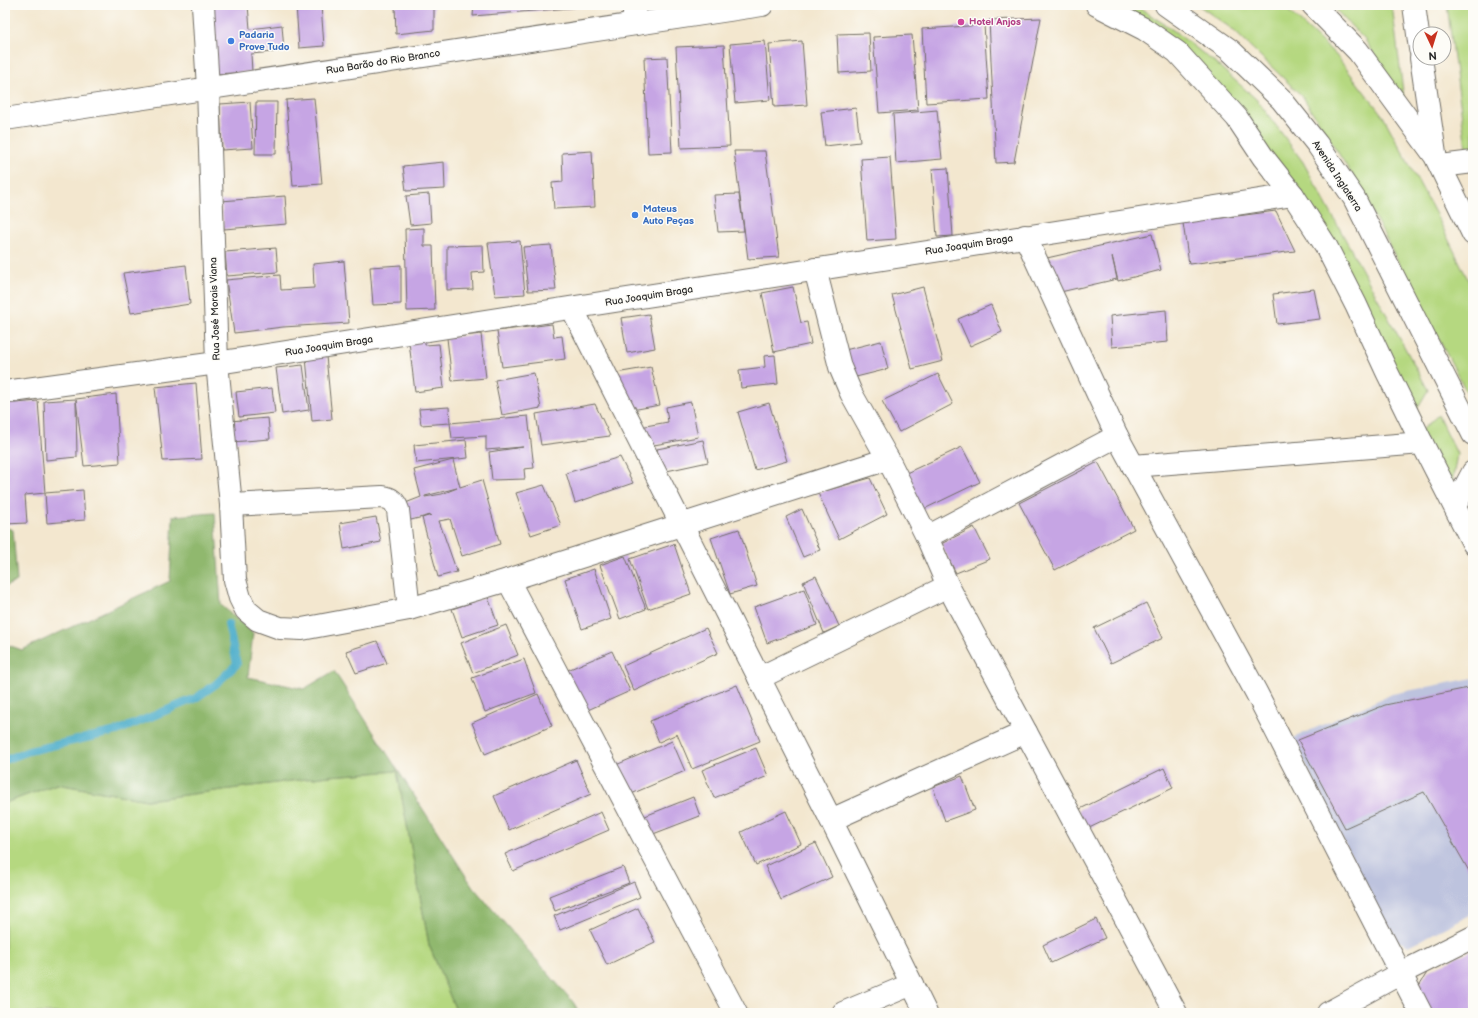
<svg xmlns="http://www.w3.org/2000/svg" width="1478" height="1018" viewBox="0 0 1478 1018" font-family="'Balsamiq Sans',sans-serif">
  <rect width="100%" height="100%" fill="#fdfcf7"/>
  <filter id="ink" filterUnits="userSpaceOnUse"><feTurbulence type="fractalNoise" baseFrequency=".025" numOctaves="2"/><feDisplacementMap in="SourceGraphic" scale="8" xChannelSelector="R" yChannelSelector="G"/><feConvolveMatrix kernelMatrix="1 2 1 2 8 2 1 2 1" color-interpolation-filters="sRGB"/></filter>
  <filter id="wash" filterUnits="userSpaceOnUse"><feTurbulence type="fractalNoise" baseFrequency=".012" numOctaves="4" result="noise"/><feDisplacementMap in="SourceGraphic" scale="16" xChannelSelector="R" yChannelSelector="G"/><feGaussianBlur stdDeviation="0.9" result="paint"/><feColorMatrix in="noise" values="0 0 0 0 0 0 0 0 0 0 0 0 0 0 0 0 0 1.4 0 .05"/><feComposite in="paint" operator="in"/></filter>
  <g filter="url(#wash)">
    <rect width="100%" height="100%" fill="#f3e7cf"/>
    <!-- industrial -->
    <polygon fill="#bdc3de" points="1473,678 1473,913 1409,946 1391,938 1293,738 1392,694"/>
    <!-- green -->
    <g fill="#b5d880" stroke="#708256">
      <polygon points="1116,5 1133,5 1143,10 1173,30 1219,66 1257,100 1303,162 1428,390 1413,416 1275,166"/>
      <polygon points="1198,5 1282,5 1335,54 1383,116 1440,222 1473,290 1473,404 1354,178 1303,97 1232,29"/>
      <polygon points="1331,5 1392,5 1404,99 1365,40"/>
      <polygon points="1447,5 1473,5 1473,147 1466,148"/>
      <polygon points="1438,415 1457,454 1451,489 1421,431"/>
      <polygon points="397,771 429,945 457,1013 5,1013 5,803 57,784 147,800 329,776"/>
    </g>
    <!-- forest -->
    <g fill="#90b86e" stroke="#5e724c">
      <polygon points="215,513 221,605 253,633 248,677 304,689 334,671 473,887 573,1002 580,1013 457,1013 429,945 397,771 329,776 147,800 57,784 5,803 5,644 22,650 170,581 173,516"/>
      <polygon points="5,527 13,530 17,581 5,587"/>
    </g>
    <g fill="none" stroke-linecap="round" stroke-linejoin="round">
      <!-- stream -->
      <polyline stroke="#4aacc9" stroke-width="8" points="5,760 29,751 117,731 196,698 216,684 237,664 228,624"/>
    </g>
    <g id="blocks">
      <!-- building -->
      <g fill="#c6a5e4" fill-rule="evenodd">
        <polygon points="209,5 248,5 250,29 282,25 284,51 251,54 252,72 213,74"/>
        <polygon points="296,5 321,5 324,46 299,48"/>
        <polygon points="395,5 434,5 434,30 396,34"/>
        <polygon points="474,5 582,5 582,7 473,16"/>
        <polygon points="1041,18 1014,162 996,163 989,20"/>
        <polygon points="984,25 989,99 926,103 922,29"/>
        <polygon points="869,33 871,71 839,73 837,34"/>
        <polygon points="912,35 918,110 879,113 873,37"/>
        <polygon points="765,41 770,100 735,103 730,44"/>
        <polygon points="802,41 807,105 774,107 769,44"/>
        <polygon points="724,45 730,146 681,148 676,47"/>
        <polygon points="667,57 672,152 648,153 644,58"/>
        <polygon points="314,98 322,184 293,186 286,100"/>
        <polygon points="250,102 253,148 222,150 220,104"/>
        <polygon points="256,102 277,102 276,154 255,154"/>
        <polygon points="856,108 860,142 825,146 821,112"/>
        <polygon points="937,110 942,159 896,163 893,114"/>
        <polygon points="592,151 595,207 554,209 552,183 563,182 562,153"/>
        <polygon points="734,151 765,151 779,257 748,259"/>
        <polygon points="890,157 896,239 867,241 861,159"/>
        <polygon points="444,162 445,189 406,191 403,166"/>
        <polygon points="948,168 953,236 937,237 932,169"/>
        <polygon points="429,194 431,223 410,225 406,196"/>
        <polygon points="739,194 744,231 718,232 714,195"/>
        <polygon points="285,196 287,224 224,229 221,201"/>
        <polygon points="1276,211 1295,251 1189,264 1183,223"/>
        <polygon points="424,228 424,246 433,246 435,310 407,311 405,229"/>
        <polygon points="1152,234 1161,270 1118,281 1112,256 1117,279 1056,293 1047,258"/>
        <polygon points="520,241 525,294 495,296 488,243"/>
        <polygon points="483,245 484,272 472,273 473,289 447,290 447,246"/>
        <polygon points="551,245 556,290 528,291 523,247"/>
        <polygon points="276,248 278,272 227,276 225,252"/>
        <polygon points="344,261 349,323 283,327 234,333 226,280 280,275 281,290 314,288 313,264"/>
        <polygon points="186,265 190,304 131,313 123,273"/>
        <polygon points="401,265 401,304 373,305 370,267"/>
        <polygon points="793,287 801,323 807,322 811,344 774,352 762,293"/>
        <polygon points="923,287 943,361 912,369 892,295"/>
        <polygon points="1314,289 1320,319 1277,324 1273,294"/>
        <polygon points="991,305 1002,332 970,346 958,319"/>
        <polygon points="1166,310 1168,342 1112,347 1110,316"/>
        <polygon points="649,314 655,348 627,353 621,318"/>
        <polygon points="552,324 554,337 562,336 565,359 502,367 497,331"/>
        <polygon points="481,334 486,378 452,381 447,338"/>
        <polygon points="425,340 425,345 439,344 444,388 415,392 409,342"/>
        <polygon points="881,341 888,369 852,378 845,350"/>
        <polygon points="775,355 778,384 741,388 739,370 765,367 764,356"/>
        <polygon points="326,356 332,419 312,421 306,358"/>
        <polygon points="303,365 309,410 282,414 276,368"/>
        <polygon points="651,367 660,405 626,411 616,373"/>
        <polygon points="534,373 541,408 502,415 495,380"/>
        <polygon points="938,374 953,404 899,432 882,401"/>
        <polygon points="196,383 202,459 163,461 155,387"/>
        <polygon points="272,388 275,413 239,417 236,392"/>
        <polygon points="116,394 120,463 84,466 76,400 77,457 46,460 44,401 76,399"/>
        <polygon points="38,401 45,493 25,495 27,523 5,524 5,404"/>
        <polygon points="691,402 698,437 643,447 640,427 668,422 666,407"/>
        <polygon points="769,403 787,461 755,470 738,412"/>
        <polygon points="595,404 610,436 541,445 536,414"/>
        <polygon points="449,407 450,423 421,425 419,409"/>
        <polygon points="528,416 534,468 524,469 525,479 492,480 489,452 523,447 486,450 486,436 452,438 450,423"/>
        <polygon points="268,418 270,439 232,442 230,421"/>
        <polygon points="466,440 468,458 416,463 414,445"/>
        <polygon points="703,440 708,462 662,472 657,449"/>
        <polygon points="962,447 980,482 920,511 902,475"/>
        <polygon points="620,457 633,483 575,503 566,473"/>
        <path d="M453 460 460 487 482 480 500 544 462 556 450 519 439 521 457 572 438 577 422 518 431 515 403 522V504L421 497 414 470ZM457 488 442 494 425 497V496Z"/>
        <polygon points="1098,462 1134,529 1055,570 1019,503"/>
        <polygon points="870,478 887,514 839,539 818,493"/>
        <polygon points="544,485 561,525 531,535 516,493"/>
        <polygon points="83,490 85,520 47,523 45,493"/>
        <polygon points="802,509 820,550 803,557 786,517"/>
        <polygon points="376,517 381,542 344,549 340,523"/>
        <polygon points="974,527 990,559 956,573 941,544"/>
        <polygon points="739,529 757,586 730,594 711,538"/>
        <polygon points="674,544 691,594 648,609 630,559"/>
        <polygon points="625,556 646,609 620,619 600,565"/>
        <polygon points="594,569 611,619 582,629 565,579"/>
        <polygon points="816,576 839,626 824,633 803,582"/>
        <polygon points="804,589 817,625 767,643 754,607"/>
        <polygon points="488,597 498,625 462,637 452,609"/>
        <polygon points="1146,603 1163,638 1111,663 1094,628"/>
        <polygon points="506,625 518,655 473,673 461,643"/>
        <polygon points="706,628 718,653 634,691 623,666"/>
        <polygon points="377,641 387,663 356,673 346,651"/>
        <polygon points="612,651 630,691 581,713 563,672"/>
        <polygon points="524,659 536,693 485,712 472,678"/>
        <polygon points="737,685 760,741 692,769 677,734 659,742 650,721"/>
        <polygon points="1473,687 1473,878 1424,792 1345,828 1298,740 1385,705"/>
        <polygon points="538,694 552,726 485,754 472,723"/>
        <polygon points="672,741 685,771 629,795 616,765"/>
        <polygon points="756,748 768,776 714,798 702,770"/>
        <polygon points="576,760 591,794 509,830 494,796"/>
        <polygon points="1164,768 1173,788 1087,829 1078,810"/>
        <polygon points="962,776 975,810 945,821 933,787"/>
        <polygon points="693,797 700,816 648,836 640,818"/>
        <polygon points="786,811 801,844 756,865 741,832"/>
        <polygon points="601,812 609,830 513,871 505,854"/>
        <polygon points="816,843 832,877 781,900 765,866"/>
        <polygon points="623,867 629,883 555,911 549,896"/>
        <polygon points="634,882 640,897 560,930 554,916"/>
        <polygon points="638,908 655,942 607,965 590,930"/>
        <polygon points="1096,919 1105,938 1051,963 1043,945"/>
        <polygon points="1472,950 1473,1013 1425,1013 1415,992 1428,971"/>
      </g>
    </g>
  </g>
  <g filter="url(#ink)">
    <use href="#blocks" fill-opacity="0" stroke="#716d64" stroke-width="1"/>
    <g fill="none" stroke-linecap="round" stroke-linejoin="round">
      <!-- minor casing -->
      <g stroke="#716d64" stroke-width="24">
        <g id="minor">
          <polyline points="203,5 208,88 217,363 231,505 235,580 240,598 246,610 258,620 280,628 302,629 409,609 508,580 888,459"/>
          <polyline points="1097,5 1144,29 1177,52 1237,118 1263,157 1293,195 1326,246 1356,305 1387,372 1422,443 1473,543"/>
          <polyline points="1313,5 1358,51 1435,156 1473,234"/>
          <polyline points="1414,5 1420,49"/>
          <polyline points="633,24 635,5"/>
          <polyline points="1421,58 1435,154"/>
          <polyline points="5,119 762,5"/>
          <polyline points="1441,166 1473,162"/>
          <polyline points="1025,236 1117,436 1256,692 1421,1013"/>
          <polyline points="815,269 840,367 851,393 888,459 927,537 948,586 1176,1013"/>
          <polyline points="572,308 831,820 926,1013"/>
          <polyline points="5,392 217,363 1293,195"/>
          <polyline points="1133,466 1422,443"/>
          <path d="M231 505 382 497C391 498 395 501 398 510L409 609"/>
          <polyline points="1455,506 1473,472"/>
          <polyline points="927,537 1117,436"/>
          <polyline points="508,580 736,1013"/>
          <polyline points="759,678 948,586"/>
          <polyline points="831,820 1026,732"/>
          <polyline points="843,1013 912,984"/>
          <polyline points="1328,1013 1401,973 1473,937"/>
        </g>
      </g>
      <!-- major casing -->
      <g stroke="#716d64" stroke-width="24">
        <polyline id="major" points="1166,5 1230,50 1281,99 1317,144 1354,198 1473,434"/>
      </g>
      <!-- minor -->
      <use href="#minor" stroke="#fff" stroke-width="22"/>
      <!-- major -->
      <use href="#major" stroke="#fff" stroke-width="22"/>
    </g>
  </g>
  <!-- markers -->
  <circle fill="#d1479c" stroke="#fdfcf7" stroke-width="1.5" cx="961" cy="22" r="4"/>
  <g fill="#3f7fe0" stroke="#fdfcf7" stroke-width="1.5">
    <circle cx="231" cy="41" r="4"/>
    <circle cx="635" cy="215" r="4"/>
  </g>
  <g text-anchor="middle" dominant-baseline="central" stroke-width="3" stroke-linejoin="round" paint-order="stroke">
    <!-- hotel labels -->
    <g font-size="10" font-weight="bold" fill="#b23c85" stroke="#fdfcf7" text-anchor="start">
      <text x="969" y="22">Hotel Anjos</text>
    </g>
    <!-- shop labels -->
    <g font-size="10" font-weight="bold" fill="#366cbe" stroke="#fdfcf7" text-anchor="start">
      <text x="239" y="35">Padaria<tspan x="239" dy="12">Prove Tudo</tspan></text>
      <text x="643" y="209">Mateus<tspan x="643" dy="12">Auto Peças</tspan></text>
    </g>
    <!-- street labels -->
    <g font-size="10" fill="#2b2b2b" stroke="#fdfcf7">
      <text transform="translate(383 62) rotate(-9)">Rua Barão do Rio Branco</text>
      <text transform="translate(1337 176) rotate(57)">Avenida Inglaterra</text>
      <text transform="translate(969 245) rotate(-9)">Rua Joaquim Braga</text>
      <text transform="translate(649 296) rotate(-9)">Rua Joaquim Braga</text>
      <text transform="translate(215 309) rotate(-92)">Rua José Morais Viana</text>
      <text transform="translate(329 346) rotate(-9)">Rua Joaquim Braga</text>
    </g>
  </g>
  <!-- margin -->
  <rect width="1478" height="1018" fill="none" stroke="#fdfcf7" stroke-width="20"/>
  <!-- north arrow -->
  <g transform="translate(1432 46) rotate(176)"><circle r="19" fill="#fdfcf7" stroke="#a9a8a5"/>
  <path d="M0-3L7 15L0 10L-7 15Z" fill="#c8321e"/>
  <text y="-6" font-size="11" font-weight="bold" text-anchor="middle" fill="#2b2b2b">N</text>
  </g>
</svg>
